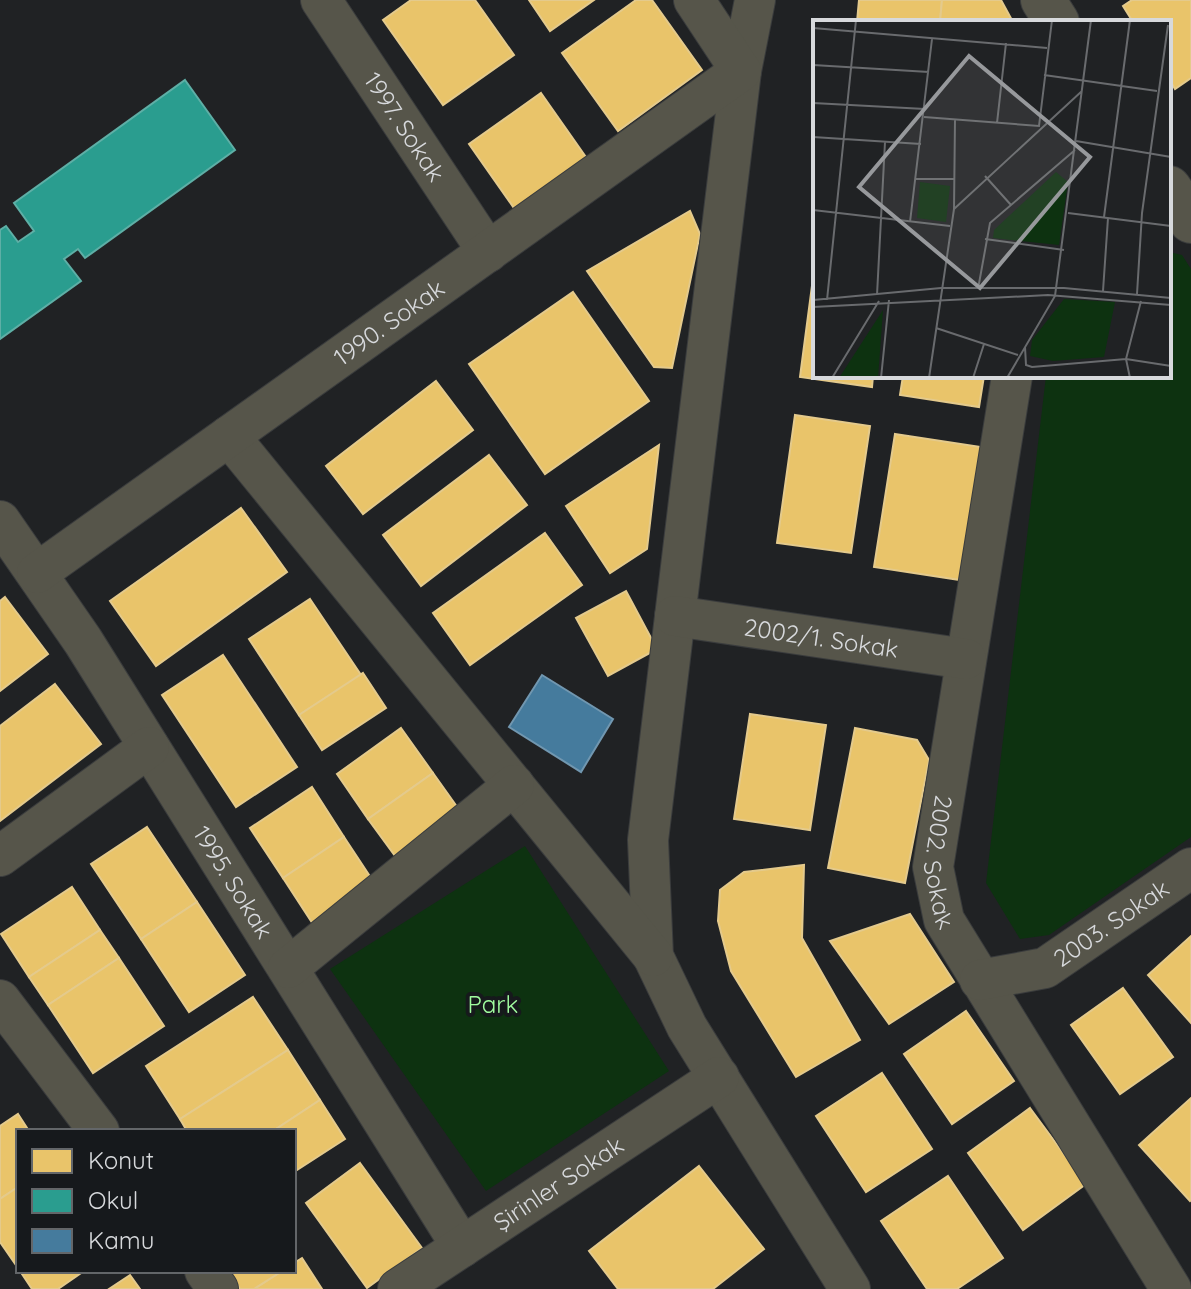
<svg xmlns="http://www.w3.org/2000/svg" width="1191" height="1289" viewBox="0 0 1191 1289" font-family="Quicksand,sans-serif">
  <rect width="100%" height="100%" fill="#202224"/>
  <!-- green -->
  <g fill="#0d3210">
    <polygon points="1169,252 1182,255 1191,269 1191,837 1049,935 1020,939 986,883 1046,376 1169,376"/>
    <polygon points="525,846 669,1071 486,1191 330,969"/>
  </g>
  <!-- homes -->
  <g fill="#e9c46a" stroke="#e4ca8c" stroke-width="2">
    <polygon points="411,0 475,0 514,55 443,105 383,20"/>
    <polygon points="529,0 594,0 550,31"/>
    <polygon points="636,0 652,0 702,70 618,131 562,53"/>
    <polygon points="859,0 942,0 940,22 857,22"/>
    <polygon points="942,0 1001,0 1013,22 940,22"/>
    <polygon points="1132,0 1191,0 1191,78 1175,89 1169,79 1169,22 1133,22 1123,6"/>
    <polygon points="541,93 588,160 516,211 469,144"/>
    <polygon points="690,211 700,234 672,368 654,367 587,271"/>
    <polygon points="815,263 815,376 873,376 872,387 800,377"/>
    <polygon points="573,292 649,401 545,474 469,364"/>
    <polygon points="903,376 984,376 979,407 900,395"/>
    <polygon points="436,381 473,430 363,514 326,466"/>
    <polygon points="795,415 870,426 851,553 777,543"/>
    <polygon points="895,434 981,447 960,580 874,567"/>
    <polygon points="659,445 647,549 610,573 566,506"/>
    <polygon points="489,455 527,505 421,586 383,535"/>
    <polygon points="241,508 287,572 156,666 110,601"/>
    <polygon points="545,533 582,585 470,665 433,613"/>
    <polygon points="626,591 657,649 608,676 576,618"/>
    <polygon points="5,597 48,654 0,691 0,601"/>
    <polygon points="310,599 361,675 299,715 249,639"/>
    <polygon points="223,655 297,767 236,807 162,695"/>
    <polygon points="363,673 386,708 322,750 299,715"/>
    <polygon points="55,684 101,744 0,821 0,726"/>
    <polygon points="750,714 826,725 810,830 734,819"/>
    <polygon points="401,728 433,773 368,819 337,774"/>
    <polygon points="855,728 917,740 929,760 905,883 828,868"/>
    <polygon points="433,773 465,818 401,864 368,819"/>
    <polygon points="312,787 344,837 283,878 250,828"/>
    <polygon points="147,827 197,902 141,939 91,864"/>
    <polygon points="344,837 375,884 313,924 283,878"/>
    <polygon points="804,865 802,938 860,1040 796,1077 731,971 718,921 720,890 744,872"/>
    <polygon points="72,887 100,930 29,977 1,934"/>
    <polygon points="197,902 245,975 189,1012 141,939"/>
    <polygon points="910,914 954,982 889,1024 830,941"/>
    <polygon points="100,930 119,958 48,1005 29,977"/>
    <polygon points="1191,936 1191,1023 1148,975"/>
    <polygon points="119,958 164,1026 93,1073 48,1005"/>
    <polygon points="1123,988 1173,1057 1120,1094 1071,1025"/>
    <polygon points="253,997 288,1050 180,1119 146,1066"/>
    <polygon points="966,1011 1014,1081 952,1124 904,1054"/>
    <polygon points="288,1050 320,1100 273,1131 187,1131 180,1119"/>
    <polygon points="882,1073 932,1149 866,1192 816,1116"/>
    <polygon points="1191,1098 1191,1200 1190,1201 1139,1145"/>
    <polygon points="320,1100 345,1139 294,1172 294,1131 273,1131"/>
    <polygon points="1030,1108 1086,1184 1023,1230 968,1153"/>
    <polygon points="18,1114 29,1131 18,1131 18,1187 0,1199 0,1126"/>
    <polygon points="360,1163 422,1248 367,1288 306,1203"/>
    <polygon points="699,1166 764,1249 713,1289 618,1289 589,1251"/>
    <polygon points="948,1176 1003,1258 957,1289 927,1289 881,1221"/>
    <polygon points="18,1187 18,1268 0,1242 0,1199"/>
    <polygon points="302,1258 322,1289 254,1289 282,1271 294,1271 294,1263"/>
    <polygon points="20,1271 84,1271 58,1289 32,1289"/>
    <polygon points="229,1271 282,1271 254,1289 240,1289"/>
    <polygon points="130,1275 140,1289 109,1289"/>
  </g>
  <!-- schools -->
  <polygon fill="#2a9d8f" stroke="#5eafa6" stroke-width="2" points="185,80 235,150 85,258 78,249 64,259 81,281 0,339 0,230 6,226 18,242 34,231 14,203"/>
  <!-- public -->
  <polygon fill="#457b9d" stroke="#7197b0" stroke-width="2" points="542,675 613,719 581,772 509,727"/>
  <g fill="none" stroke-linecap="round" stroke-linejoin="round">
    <!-- minor casing -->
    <g stroke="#3a3c3d" stroke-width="42">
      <g id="minor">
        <path id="s1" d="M321 0 488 252"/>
        <polyline points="755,0 741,71 648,840 653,956 687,1027 850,1289"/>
        <path id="s2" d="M1012 376 933 867 944 920 1171 1289"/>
        <polyline points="229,436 653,956"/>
        <path id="s3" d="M0 521 83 641 462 1247"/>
        <path id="s4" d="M37 573 741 71 694 0"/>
        <path id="s5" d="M675 616 966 659"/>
        <polyline points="0,856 149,747"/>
        <polyline points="288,968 514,785"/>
        <path id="s6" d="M980 980 1045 968 1191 868"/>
        <polyline points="0,1000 99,1131"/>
        <polyline points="205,1271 218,1289"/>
        <path id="s7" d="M398 1289 719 1077"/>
      </g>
    </g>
    <!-- tertiary casing -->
    <g stroke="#3a3c3d" stroke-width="46">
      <g id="tertiary">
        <polyline points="1043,0 1057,22"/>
        <polyline points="1169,188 1191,221"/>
      </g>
    </g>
    <!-- minor -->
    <use href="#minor" stroke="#56554a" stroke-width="40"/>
    <!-- tertiary -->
    <use href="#tertiary" stroke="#56554a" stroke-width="44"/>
  </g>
  <g text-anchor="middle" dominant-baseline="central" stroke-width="8" stroke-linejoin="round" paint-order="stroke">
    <!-- street labels -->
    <g font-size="24" fill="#d7d9dc" stroke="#16191c">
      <text stroke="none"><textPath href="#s1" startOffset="152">1997. Sokak</textPath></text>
      <text stroke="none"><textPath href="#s4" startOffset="432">1990. Sokak</textPath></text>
      <text stroke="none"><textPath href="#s5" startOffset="148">2002/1. Sokak</textPath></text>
      <text stroke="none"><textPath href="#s2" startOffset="492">2002. Sokak</textPath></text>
      <text stroke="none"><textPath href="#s3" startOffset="430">1995. Sokak</textPath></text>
      <text stroke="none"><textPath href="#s6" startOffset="146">2003. Sokak</textPath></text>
      <text stroke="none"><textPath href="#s7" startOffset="192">Şirinler Sokak</textPath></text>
    </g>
    <!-- park labels -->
    <g font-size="24" fill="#a0fc9f" stroke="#16191c">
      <text x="493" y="1004">Park</text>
    </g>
  </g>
  <!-- overview -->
  <g transform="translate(813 20)">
    <rect width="358" height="358" fill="#202224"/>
    <path d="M243 152 255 162 246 225 180 218 181 210ZM107 162 137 166 133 202 104 198ZM251 279 302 282 291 337 240 341 217 336 219 320ZM70 290 65 358H26Z" fill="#0d3210"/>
    <path fill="none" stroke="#696b6e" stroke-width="2" d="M0 8 234 28M0 45 116 52M231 55 344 71M0 83 112 89M111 97 226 106 239 0M184 103 193 23M0 117 108 124M263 121 358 137M172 156 198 185M103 159H141M141 189 142 99M0 190 137 206M255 193 358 206M291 197 317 0M97 202 119 19M172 219 251 230M165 269 177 203 262 130M290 271 295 198M324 274 329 193 355 5M64 275 72 122M0 280 128 268H251L358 278M14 280 43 0M0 287 235 275 358 285M123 308 205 335M212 327 213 345 219 347 313 339 358 346M19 358 66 281M68 358 76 280M116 358 141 189 269 71M160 358 171 324M194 358 242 276 278 0M317 358 313 339 328 281M358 358V316"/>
    <path fill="#97999c" fill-opacity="0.15" stroke="#97999c" stroke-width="4" d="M156 36 277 137 167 268 46 167Z"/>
    <rect width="358" height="358" fill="none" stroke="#d7d9dc" stroke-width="4"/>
  </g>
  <!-- legend -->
  <rect x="16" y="1129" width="280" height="144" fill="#16191c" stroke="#636669" stroke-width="2"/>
  <rect x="32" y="1149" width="40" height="24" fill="#e9c46a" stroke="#636669" stroke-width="2"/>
  <text x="88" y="1169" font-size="24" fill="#d7d9dc">Konut</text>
  <rect x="32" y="1189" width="40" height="24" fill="#2a9d8f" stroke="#636669" stroke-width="2"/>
  <text x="88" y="1209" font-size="24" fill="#d7d9dc">Okul</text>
  <rect x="32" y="1229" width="40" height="24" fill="#457b9d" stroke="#636669" stroke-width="2"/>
  <text x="88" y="1249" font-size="24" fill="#d7d9dc">Kamu</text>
</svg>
